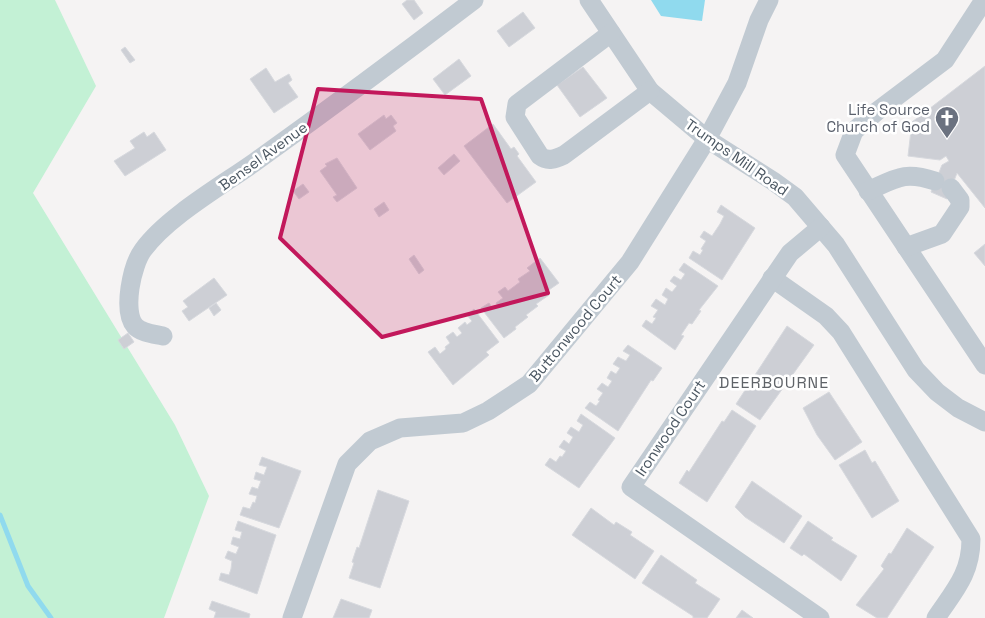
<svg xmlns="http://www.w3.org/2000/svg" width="985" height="618" viewBox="0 0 985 618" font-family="'Space Grotesk',sans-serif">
  <rect width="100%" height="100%" fill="#f5f3f3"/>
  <!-- green -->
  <polygon fill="#c3f1d5" points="0,0 55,0 96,86 33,193 175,425 209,496 164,618 0,618"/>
  <!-- water -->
  <polygon fill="#90daee" points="651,0 705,0 702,21 661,16"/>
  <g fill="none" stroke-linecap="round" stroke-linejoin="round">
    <!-- stream -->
    <polyline stroke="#90daee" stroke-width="5" points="0,515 28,586 51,618"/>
  </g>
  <!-- building -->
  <g fill="#cdcfd5" stroke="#d7d9de">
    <polygon points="407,0 414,0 423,13 414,20 402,4"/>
    <polygon points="523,12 535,28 509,47 497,31"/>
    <polygon points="125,47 135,60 130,63 121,50"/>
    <polygon points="459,59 471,76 445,95 433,79"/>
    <polygon points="985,66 985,208 957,173 947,199 931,192 942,165 949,161 946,156 940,160 908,156 912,122"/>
    <polygon points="583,67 607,98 580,117 557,85"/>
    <polygon points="266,68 275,82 289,74 292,80 288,83 298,97 274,113 250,79"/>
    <polygon points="384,115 386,119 391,115 397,123 393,126 396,131 370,150 358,134"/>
    <polygon points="493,124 511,149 514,147 519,154 517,156 536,182 507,203 464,146"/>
    <polygon points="144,132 147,137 154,132 166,150 125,176 114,161 135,148 130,141"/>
    <polygon points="454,154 460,161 444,175 438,168"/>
    <polygon points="337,158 357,188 337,202 333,197 337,195 320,171 327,166 325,164"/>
    <polygon points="303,184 309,192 299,199 293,191"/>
    <polygon points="384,202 389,210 379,217 374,209"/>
    <polygon points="721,205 755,228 722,280 689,258 693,251 700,255 703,250 701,249 706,241 700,237 704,231 712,236 720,224 724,216 717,212"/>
    <polygon points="985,244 985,266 974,253"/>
    <polygon points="414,255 424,270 419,274 409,259"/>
    <polygon points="540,258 559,283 546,292 549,295 536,304 538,306 526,315 528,317 515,327 516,329 504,338 481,308 489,303 493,309 498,306 496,303 503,298 498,292 505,287 508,291 520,282 518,279 530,271 527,268"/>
    <polygon points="684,263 718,286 699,310 701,311 692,324 689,323 681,335 684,336 675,350 642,326 646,320 652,324 656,318 653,317 658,310 651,306 656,299 665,305 668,299 662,295 666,288 672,292 677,286 670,281 674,276 681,280 685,274 679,270"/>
    <polygon points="214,278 227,295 189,321 182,311 188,307 183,301"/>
    <polygon points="216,303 221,310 214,316 209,308"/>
    <polygon points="474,309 499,342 486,352 489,355 453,385 428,352 435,347 440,354 446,349 445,347 450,343 446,337 453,332 457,337 462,333 458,328 465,322 467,325 472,321 467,315"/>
    <polygon points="787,326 814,345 760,420 736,404"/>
    <polygon points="128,333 134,342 124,349 118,340"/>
    <polygon points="628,345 662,368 653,381 651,380 618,431 585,408 590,402 596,406 600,401 598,400 603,393 597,389 602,383 608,387 612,381 607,378 611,371 616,374 620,368 613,364 618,357 626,361 630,355 623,351"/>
    <polygon points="829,392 862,442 835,460 817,435 803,408"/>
    <polygon points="732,410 756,426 707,502 679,483 687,470 689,472 722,421 724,422"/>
    <polygon points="581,414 615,438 579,488 545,465 550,458 556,462 560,456 562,457 566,451 559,447 564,440 569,444 573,437 567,433 571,427 579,432 583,425 577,421"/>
    <polygon points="865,450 872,463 875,461 899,501 872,518 839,465"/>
    <polygon points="262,457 301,471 279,528 240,515 243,507 250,509 253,502 255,503 257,496 249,494 252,487 258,489 261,481 254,479 256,472 264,475 267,467 259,465"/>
    <polygon points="752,481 802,516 784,543 745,517 735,507"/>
    <polygon points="378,490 409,501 380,588 349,578 354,563 352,562 357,547 359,548"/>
    <polygon points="591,508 614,525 616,522 632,532 630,535 654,551 635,579 572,535"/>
    <polygon points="238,521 276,535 257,594 219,580 221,573 229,575 231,569 232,561 225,558 228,551 236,554 239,547 231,544 233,537 240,539 242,532 235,530"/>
    <polygon points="808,521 833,538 831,540 857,556 841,581 804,554 802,556 790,548"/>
    <polygon points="907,528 934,547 887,618 877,618 856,605 884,569 881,566 889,553 891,554"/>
    <polygon points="661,555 697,580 695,583 720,599 707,618 693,618 693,616 642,583"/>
    <polygon points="341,599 372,610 369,618 333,618"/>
    <polygon points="212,601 250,614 249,618 214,618 216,612 209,609"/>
    <polygon points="742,610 753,618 736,618"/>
  </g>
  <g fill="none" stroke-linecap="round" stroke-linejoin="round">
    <!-- minor -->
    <g stroke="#c1cad2" stroke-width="19">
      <polyline points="589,0 650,91 707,139 773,181 795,197 836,245 916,370 937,392 958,408 985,422"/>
      <polyline points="984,0 945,60 876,112 854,131 845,155 985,365"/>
      <path d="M611 33 517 104 515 117 540 156C548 162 555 159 564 155L650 91"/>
      <path d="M868 191C897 178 904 171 935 181"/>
      <polyline points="906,247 942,234 960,207 960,200 951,188"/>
      <path d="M772 278 826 316 841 332 971 539C971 574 954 591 936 618"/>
      <path d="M163 336C154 334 141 333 135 326 122 311 132 265 143 250 167 217 221 186 255 162 329 109 402 55 474 0"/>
      <polyline points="292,618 347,464 370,441 400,428 463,423 488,411 529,384 630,262 707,139 737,83 759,20 769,0"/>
      <polyline points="820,618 631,487 790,253 821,227"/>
    </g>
  </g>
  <!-- marked area -->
  <path fill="#c2185b" fill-opacity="0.2" stroke="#c2185b" stroke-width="4" stroke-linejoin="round" d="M318 89 481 99 548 293 382 337 280 238Z"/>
  <!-- icons -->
  <defs>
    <g id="church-pin" transform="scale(1.25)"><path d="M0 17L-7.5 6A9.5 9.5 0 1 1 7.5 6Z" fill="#6b7280" stroke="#fff"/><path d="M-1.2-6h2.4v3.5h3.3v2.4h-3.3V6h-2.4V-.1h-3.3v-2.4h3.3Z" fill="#fff"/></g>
  </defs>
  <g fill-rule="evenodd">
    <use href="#church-pin" x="947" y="118"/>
  </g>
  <g text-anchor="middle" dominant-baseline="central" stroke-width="5" stroke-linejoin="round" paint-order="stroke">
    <!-- worship labels -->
    <g font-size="15" fill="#5b616d" stroke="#fff" text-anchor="end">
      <text x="930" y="109">Life Source<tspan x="930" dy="17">Church of God</tspan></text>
    </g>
    <!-- street labels -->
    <g font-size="15" fill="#4a5661" stroke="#fff">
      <text transform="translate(263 156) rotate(-36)">Bensel Avenue</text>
      <text transform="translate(737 157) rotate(35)">Trumps Mill Road</text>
      <text transform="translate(575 328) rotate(-50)">Buttonwood Court</text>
      <text transform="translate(670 428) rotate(-56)">Ironwood Court</text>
    </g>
    <!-- neighbourhood labels -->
    <g font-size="16" letter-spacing="1" fill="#5f6368" stroke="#fff">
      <text x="774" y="382">DEERBOURNE</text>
    </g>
  </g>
</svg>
